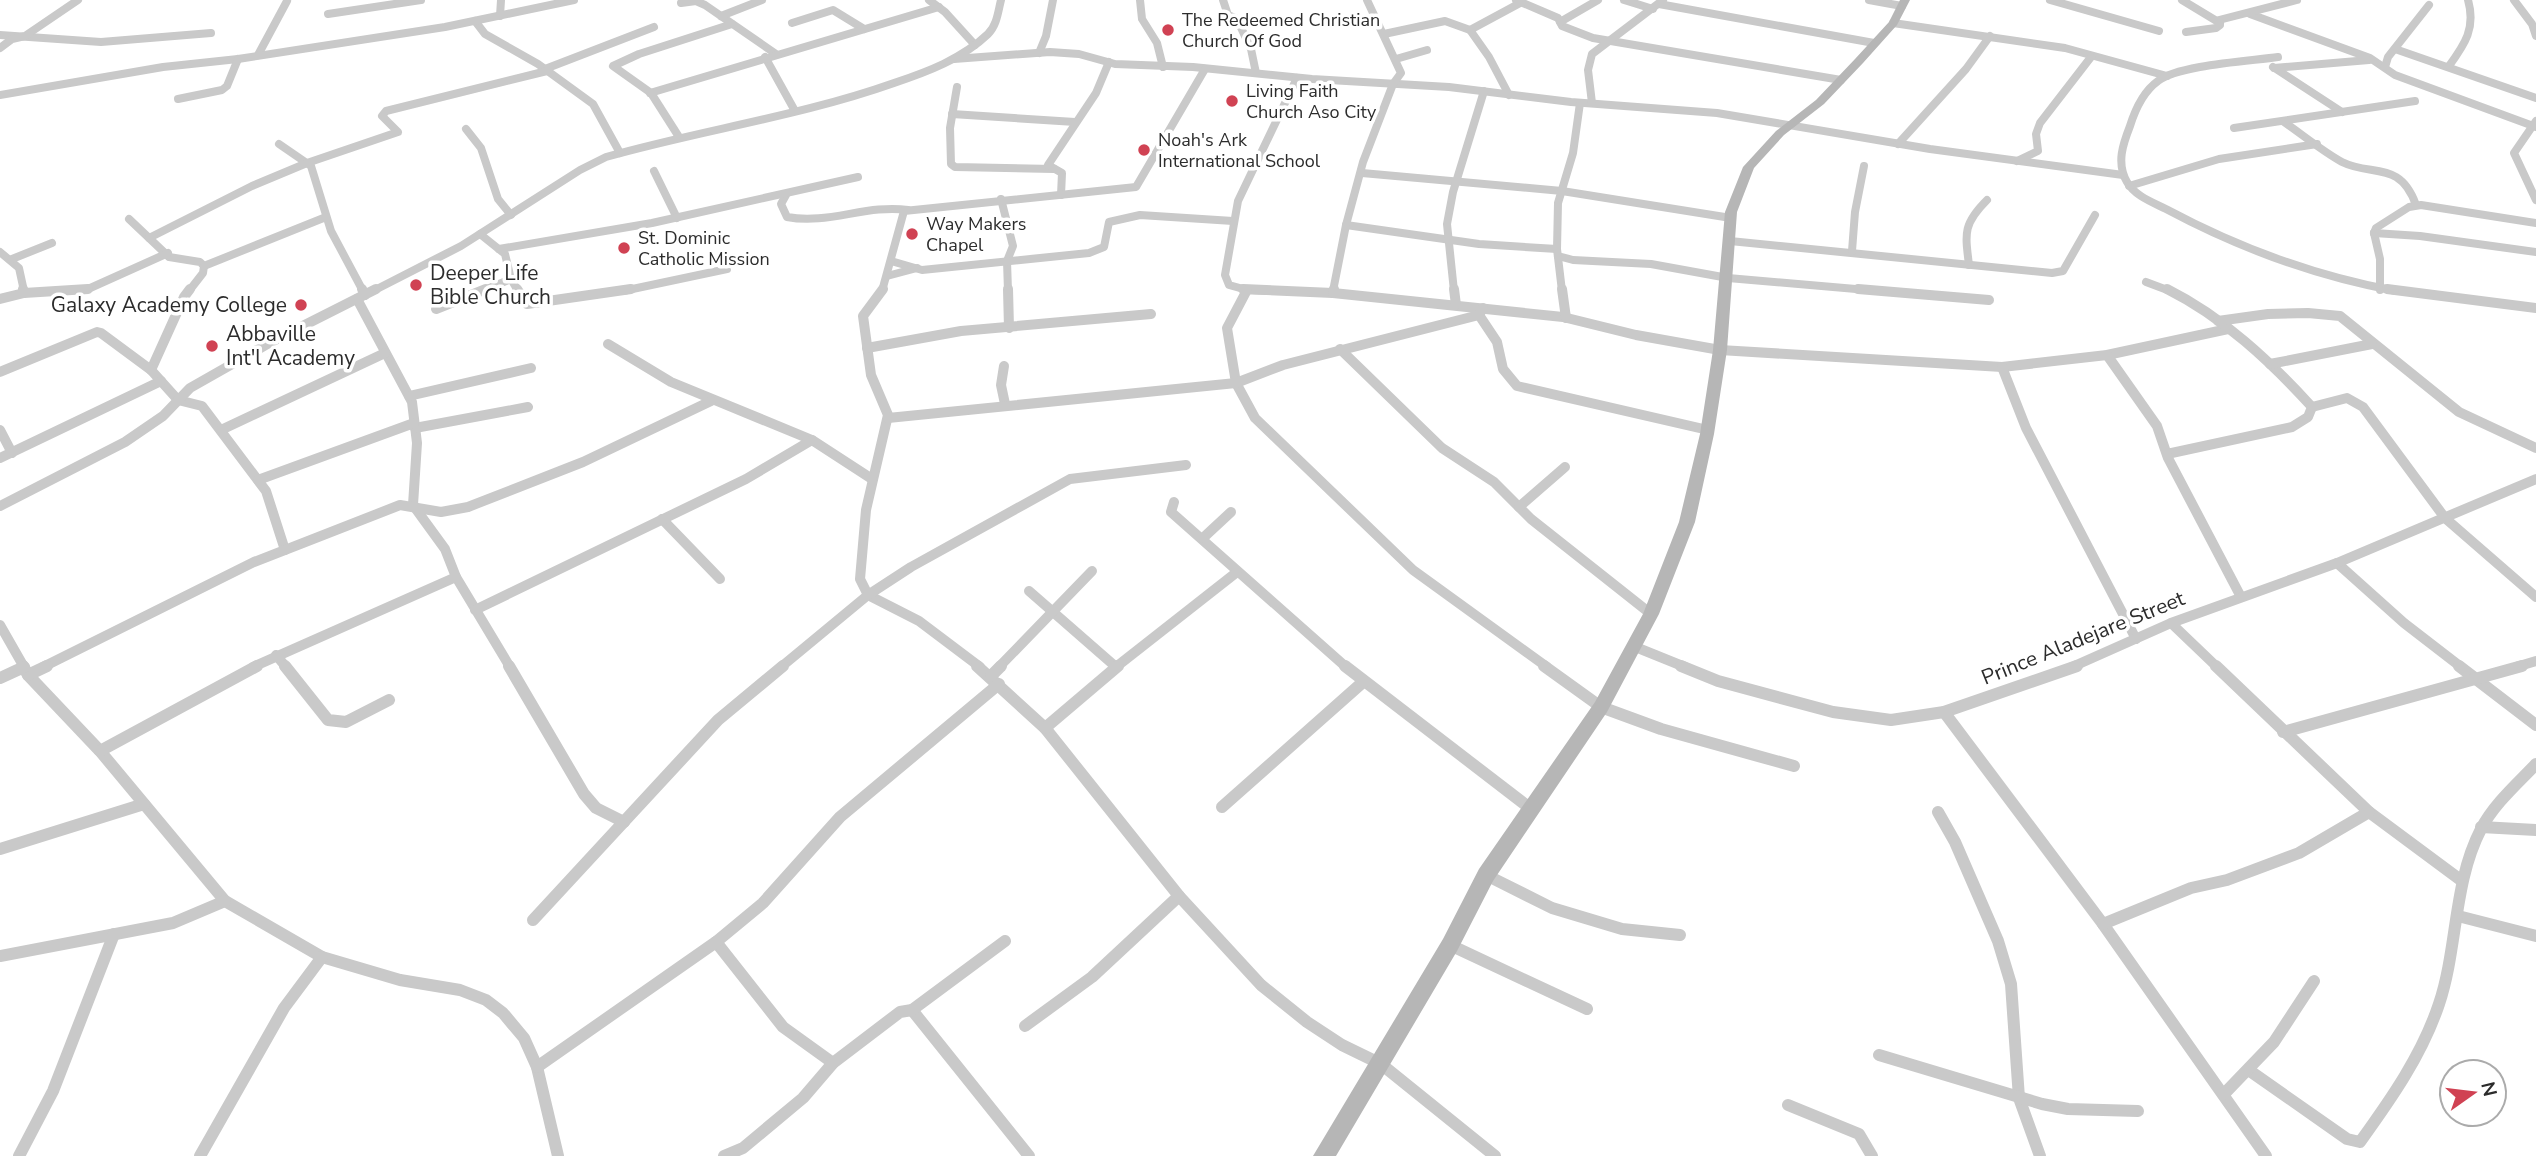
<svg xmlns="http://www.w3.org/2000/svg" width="2536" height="1156" viewBox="0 0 2536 1156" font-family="'Nunito Sans',sans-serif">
  <rect width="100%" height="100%" fill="#fff"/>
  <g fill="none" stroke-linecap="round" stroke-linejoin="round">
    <!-- street-far2 -->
    <g stroke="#c9c9c9" stroke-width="8">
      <polyline points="929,0 945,12 975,45"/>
      <polyline points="1140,0 1142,19 1157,43 1163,67"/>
      <polyline points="1223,0 1228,15 1237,19 1251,49 1256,73"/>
      <polyline points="1516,0 1558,18 1562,26 1593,38 1841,80"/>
      <polyline points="1624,0 1653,9"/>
      <polyline points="1869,0 1902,6"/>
      <polyline points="2050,0 2159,31"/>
      <polyline points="2182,0 2220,23"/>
      <polyline points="2514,0 2532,24 2536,36"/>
      <polyline points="681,3 696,1 705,5 776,54"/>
      <polyline points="1659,4 1874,43"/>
      <polyline points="328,14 421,0"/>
      <polyline points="2250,14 2370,58 2395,75 2536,127"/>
      <polyline points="500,16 501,0"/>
      <polyline points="721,16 762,0"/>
      <polyline points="475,21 485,34 538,64 593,104 620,153"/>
      <polyline points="1560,22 1598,0"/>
      <polyline points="792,23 833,10 864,29"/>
      <polyline points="1893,23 2065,48 2167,76"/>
      <polyline points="2186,32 2216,28 2220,25 2219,20 2297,0"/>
      <polyline points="1384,34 1445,21 1470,30"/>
      <polyline points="0,35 101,42 211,33"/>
      <polyline points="0,48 12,39 25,36 78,0"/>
      <polyline points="2395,49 2536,98"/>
      <polyline points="1039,53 1046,36 1053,0"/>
      <polyline points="258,55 287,1"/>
      <polyline points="765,57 795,111"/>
      <path d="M2278 57C2251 61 2178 65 2158 81 2144 91 2135 110 2130 126 2123 144 2116 163 2127 182 2135 196 2152 202 2166 209 2239 248 2314 276 2396 291"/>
      <polyline points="954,59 1050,52 1079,54 1115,64 1193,67 1312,79 1449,87 1571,102 1717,113 1930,149 2123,175"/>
      <polyline points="1396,59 1427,50"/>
      <path d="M2449 66C2465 44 2476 28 2468 0"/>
      <polyline points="2273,67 2342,112"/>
      <polyline points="2385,67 2388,57 2429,5"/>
      <polyline points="2274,68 2369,60"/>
      <polyline points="545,69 654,27"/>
      <polyline points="957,87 950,128 951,164 955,167 1054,169"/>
      <polyline points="650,93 939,7"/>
      <polyline points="0,95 163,67 238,59 445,27 574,0"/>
      <polyline points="1509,95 1489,57 1470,30 1522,2"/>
      <polyline points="178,99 222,90 227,86 238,59"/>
      <polyline points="1592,103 1588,70 1592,54 1663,0"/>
      <polyline points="952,114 1075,122"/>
      <polyline points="2536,121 2514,153 2536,200"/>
      <path d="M2284 122C2303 135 2322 151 2342 162 2372 177 2400 160 2416 205"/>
      <polyline points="2234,128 2415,101"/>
      <polyline points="466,129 481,148 498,199 511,215"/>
      <polyline points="679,137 651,93 613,66 639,54 732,24"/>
      <polyline points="279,144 311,166 331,231 363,291"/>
      <polyline points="1898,144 1966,69 1990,36"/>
      <polyline points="2017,161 2038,151 2036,134 2040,123 2091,57"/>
      <polyline points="654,171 677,218"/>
      <polyline points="1362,173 1562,191 1731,218"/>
      <polyline points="2129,186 2219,159 2317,144"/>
      <path d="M786 195 781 204 787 217C828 225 867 204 908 210"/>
      <polyline points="1061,195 1062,173 1048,165 1096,93 1109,62"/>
      <polyline points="1001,199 1013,246 1007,261 1008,291"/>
      <polyline points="129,219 169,257 200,262 204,266 203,273 189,291"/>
      <polyline points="1346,225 1479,244 1557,249"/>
      <polyline points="2374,233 2376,228 2409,207 2421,205 2536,223"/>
      <polyline points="2374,233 2420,236 2536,252"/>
      <polyline points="2374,233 2380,259 2380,290"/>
      <polyline points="480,234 505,254 511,279 518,291"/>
      <polyline points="149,238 252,186 307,163 398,132 382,116 386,111 547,71"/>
      <polyline points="1730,241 2052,273 2063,271 2095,215"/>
      <polyline points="499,249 652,223 858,177"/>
      <polyline points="1852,251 1855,212 1864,166"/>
      <polyline points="0,252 19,268 24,291"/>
      <polyline points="1558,256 1573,260 1651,264 1728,278 1879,291"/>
      <polyline points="12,259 52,243"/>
      <polyline points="891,261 922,270 1089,253 1104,247 1109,222 1140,215 1233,221"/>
      <path d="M1969 265C1965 233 1963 224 1987 200"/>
      <polyline points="204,266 326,217"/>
      <polyline points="887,276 917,268"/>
      <polyline points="2146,282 2170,291"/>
      <polyline points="61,291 88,289 168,253"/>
      <path d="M373 291 461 246 580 170 606 157C701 130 801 116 894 83 927 72 962 59 988 34 997 25 998 12 1001 0"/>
      <polyline points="482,291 511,279"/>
      <polyline points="623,291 727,269"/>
      <polyline points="882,291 904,211 1136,187 1205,69"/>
      <polyline points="1268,291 1247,290 1229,285 1225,275 1238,201 1297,78"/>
      <polyline points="1333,291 1346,225 1363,162 1393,84 1401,73 1367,0"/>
      <polyline points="1454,291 1447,224 1453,192 1484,91"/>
      <polyline points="1562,291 1557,249 1558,203 1573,153 1580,103"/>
    </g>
    <!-- street-far1 -->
    <g stroke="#c9c9c9" stroke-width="10">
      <polyline points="23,289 24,293"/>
      <polyline points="362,289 365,295"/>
      <polyline points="517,289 527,304 631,289"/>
      <polyline points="883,289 863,316 871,375 888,415 866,510 860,579 868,595 919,621 980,667"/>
      <polyline points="1008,289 1009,328"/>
      <polyline points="1243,289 1333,293 1563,317 1636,335 1720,350 2002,367 2107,355 2228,329"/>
      <polyline points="1454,289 1456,305"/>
      <polyline points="1562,289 1566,318"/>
      <polyline points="1858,289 1989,300"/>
      <path d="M2167 289C2223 317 2270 361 2312 407L2308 417 2292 427 2167 454"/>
      <polyline points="2387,289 2536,308"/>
      <polyline points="1247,290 1227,328 1236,383 1255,418 1413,570 1547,667"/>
      <polyline points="1333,293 1334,289"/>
      <polyline points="0,299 24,293 88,289"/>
      <polyline points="357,299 412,402 417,443 413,505 445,549 456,577 510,667"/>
      <polyline points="436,309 486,289"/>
      <polyline points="1479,315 1497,342 1503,369 1517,386 1708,430"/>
      <polyline points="2218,321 2268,314 2308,313 2340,316 2459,412 2536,448"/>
      <polyline points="608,344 671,382 812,440 872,479"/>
      <polyline points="867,348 961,331 1151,314"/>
      <polyline points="1340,349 1442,448 1494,482 1531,519 1651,614"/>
      <polyline points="2107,355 2157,426 2168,458 2241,597"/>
      <polyline points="2270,364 2372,344"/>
      <polyline points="1004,366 1001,385 1005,404"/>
      <polyline points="2002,367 2026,428 2136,639"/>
      <polyline points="151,370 184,297 190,289"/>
      <polyline points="0,372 97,332 101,333 151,370 178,400 202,406 266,491 285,550"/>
      <polyline points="409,396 531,368"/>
      <polyline points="2312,407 2347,398 2363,407 2445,518 2536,597"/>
      <polyline points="888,418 1236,383 1283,365 1479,315 1483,308"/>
      <polyline points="415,428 528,407"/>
      <polyline points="0,430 12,453"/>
      <polyline points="221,430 385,353"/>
      <polyline points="0,458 161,381"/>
      <polyline points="258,480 414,423"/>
      <polyline points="1174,502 1171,512 1346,667"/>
      <polyline points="0,506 125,442 163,416 190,388 271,342 376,289"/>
      <polyline points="1519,507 1565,467"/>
      <polyline points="662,519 720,579"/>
      <polyline points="1203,538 1231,512"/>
      <polyline points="2337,563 2404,623 2461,667"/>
      <polyline points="1029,591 1116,667"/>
      <polyline points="475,610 746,479 812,440"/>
      <polyline points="2171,623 2217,667"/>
      <polyline points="0,625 24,667"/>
      <polyline points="1633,646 1685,667"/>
      <polyline points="276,655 286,667"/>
      <polyline points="43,667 254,562 400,505 441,512 468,507 583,462 711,401"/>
      <polyline points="253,667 456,577"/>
      <polyline points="781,667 868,595 911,567 1070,479 1186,465"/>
      <polyline points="999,667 1092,571"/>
      <polyline points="1116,667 1237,572"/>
      <polyline points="2072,667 2171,623 2337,563 2536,479"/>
      <polyline points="2516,667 2536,661"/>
    </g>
    <!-- street -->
    <g stroke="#c9c9c9" stroke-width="12">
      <polyline points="23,666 28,675 100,751 225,901 322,957 400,980 460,990 486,1000 503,1013 524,1038 537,1067 558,1156"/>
      <polyline points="285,666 328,720 346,722 389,700"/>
      <polyline points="509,666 584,794 596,808 624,822"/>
      <polyline points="977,666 1045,728 1179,896 1261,985 1307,1022 1342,1045 1381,1064 1495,1156"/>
      <polyline points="1345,666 1531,809"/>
      <polyline points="1544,666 1601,707 1661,729 1794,766"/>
      <polyline points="1681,666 1718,681 1833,712 1891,720 1944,712 2077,666"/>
      <polyline points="2216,666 2369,812 2462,881"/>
      <polyline points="2459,666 2536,725"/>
      <polyline points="28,675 47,666"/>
      <polyline points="991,676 1001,666"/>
      <polyline points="0,678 24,667"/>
      <polyline points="1944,712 2103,924 2266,1156"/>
      <polyline points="1045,728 1118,666"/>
      <polyline points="2283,732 2522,666"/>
      <polyline points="100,751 257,666"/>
      <polyline points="1222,807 1363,682"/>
      <polyline points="1938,812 1955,842 1998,941 2011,984 2019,1098 2040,1156"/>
      <polyline points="2481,827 2536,830"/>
      <polyline points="0,849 144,804"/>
      <polyline points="1486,875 1552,908 1622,929 1680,935"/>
      <polyline points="2458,916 2536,936"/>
      <polyline points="533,920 718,720 783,666"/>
      <polyline points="2103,924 2191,888 2227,880 2299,853 2369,812"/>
      <polyline points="716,942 783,1027 833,1063"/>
      <polyline points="1450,945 1587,1009"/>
      <polyline points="0,956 173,923 225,901"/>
      <polyline points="912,1010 1029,1156"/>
      <polyline points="1025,1026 1092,977 1179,896"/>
      <polyline points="1879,1055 2042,1104 2068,1109 2138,1111"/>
      <polyline points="537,1067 716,942 763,903 840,817 999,684"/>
      <path d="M2250 1071 2347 1139 2360 1142C2391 1099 2422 1055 2439 1004 2458 947 2453 883 2481 829 2494 804 2517 784 2536 764"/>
      <polyline points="2224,1094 2274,1042 2314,981"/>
      <polyline points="1788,1105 1859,1134 1872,1156"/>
      <polyline points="19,1156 53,1091 114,934"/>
      <polyline points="200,1156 284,1008 322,957"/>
      <polyline points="724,1156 743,1148 803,1098 833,1063 900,1012 912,1010 1005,941"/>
    </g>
    <!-- secondary -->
    <polygon fill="#b6b6b6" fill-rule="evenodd" points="1900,0 1910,0 1897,25 1863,63 1824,104 1784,135 1754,168 1737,212 1727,350 1714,434 1695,522 1659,614 1607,712 1493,881 1457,951 1336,1156 1313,1156 1443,939 1479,869 1595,702 1643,614 1679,522 1700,434 1713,350 1725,212 1743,167 1776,131 1816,100 1855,59 1889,22"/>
  </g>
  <!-- markers -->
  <g fill="#d04253" stroke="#fff" stroke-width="2.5">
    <circle cx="1168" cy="30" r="7"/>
    <circle cx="1232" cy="101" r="7"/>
    <circle cx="1144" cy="150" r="7"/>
    <circle cx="912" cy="234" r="7"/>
    <circle cx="624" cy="248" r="7"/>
    <circle cx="416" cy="285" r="7"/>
    <circle cx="301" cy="305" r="7"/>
    <circle cx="212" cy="346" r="7"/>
  </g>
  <g text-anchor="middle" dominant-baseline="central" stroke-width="7" stroke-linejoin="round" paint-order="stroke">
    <!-- far-poi labels -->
    <g font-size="18" fill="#2c2c2c" stroke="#fff" text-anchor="start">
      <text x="1182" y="20">The Redeemed Christian<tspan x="1182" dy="21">Church Of God</tspan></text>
      <text x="1246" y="91">Living Faith<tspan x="1246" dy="21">Church Aso City</tspan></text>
      <text x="1158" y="140">Noah's Ark<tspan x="1158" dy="21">International School</tspan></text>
      <text x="926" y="224">Way Makers<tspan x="926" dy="21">Chapel</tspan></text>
      <text x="638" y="238">St. Dominic<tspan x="638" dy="21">Catholic Mission</tspan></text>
    </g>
    <!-- poi labels -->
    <g font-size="21" fill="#2c2c2c" stroke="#fff" text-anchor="start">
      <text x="430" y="273">Deeper Life<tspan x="430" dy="24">Bible Church</tspan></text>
      <text x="287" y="305" text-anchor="end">Galaxy Academy College</text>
      <text x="226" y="334">Abbaville<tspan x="226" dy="24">Int'l Academy</tspan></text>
    </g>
    <!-- street labels -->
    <g font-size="21" fill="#2c2c2c" stroke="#fff">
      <text transform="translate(2083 638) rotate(-22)">Prince Aladejare Street</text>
    </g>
  </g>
  <!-- north arrow -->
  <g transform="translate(2473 1093) rotate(76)"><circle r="33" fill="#ffffff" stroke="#ababab" stroke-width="2"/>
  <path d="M0-5L12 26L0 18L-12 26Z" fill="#d04253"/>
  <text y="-10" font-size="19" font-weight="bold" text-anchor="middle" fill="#2c2c2c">N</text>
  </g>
</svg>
